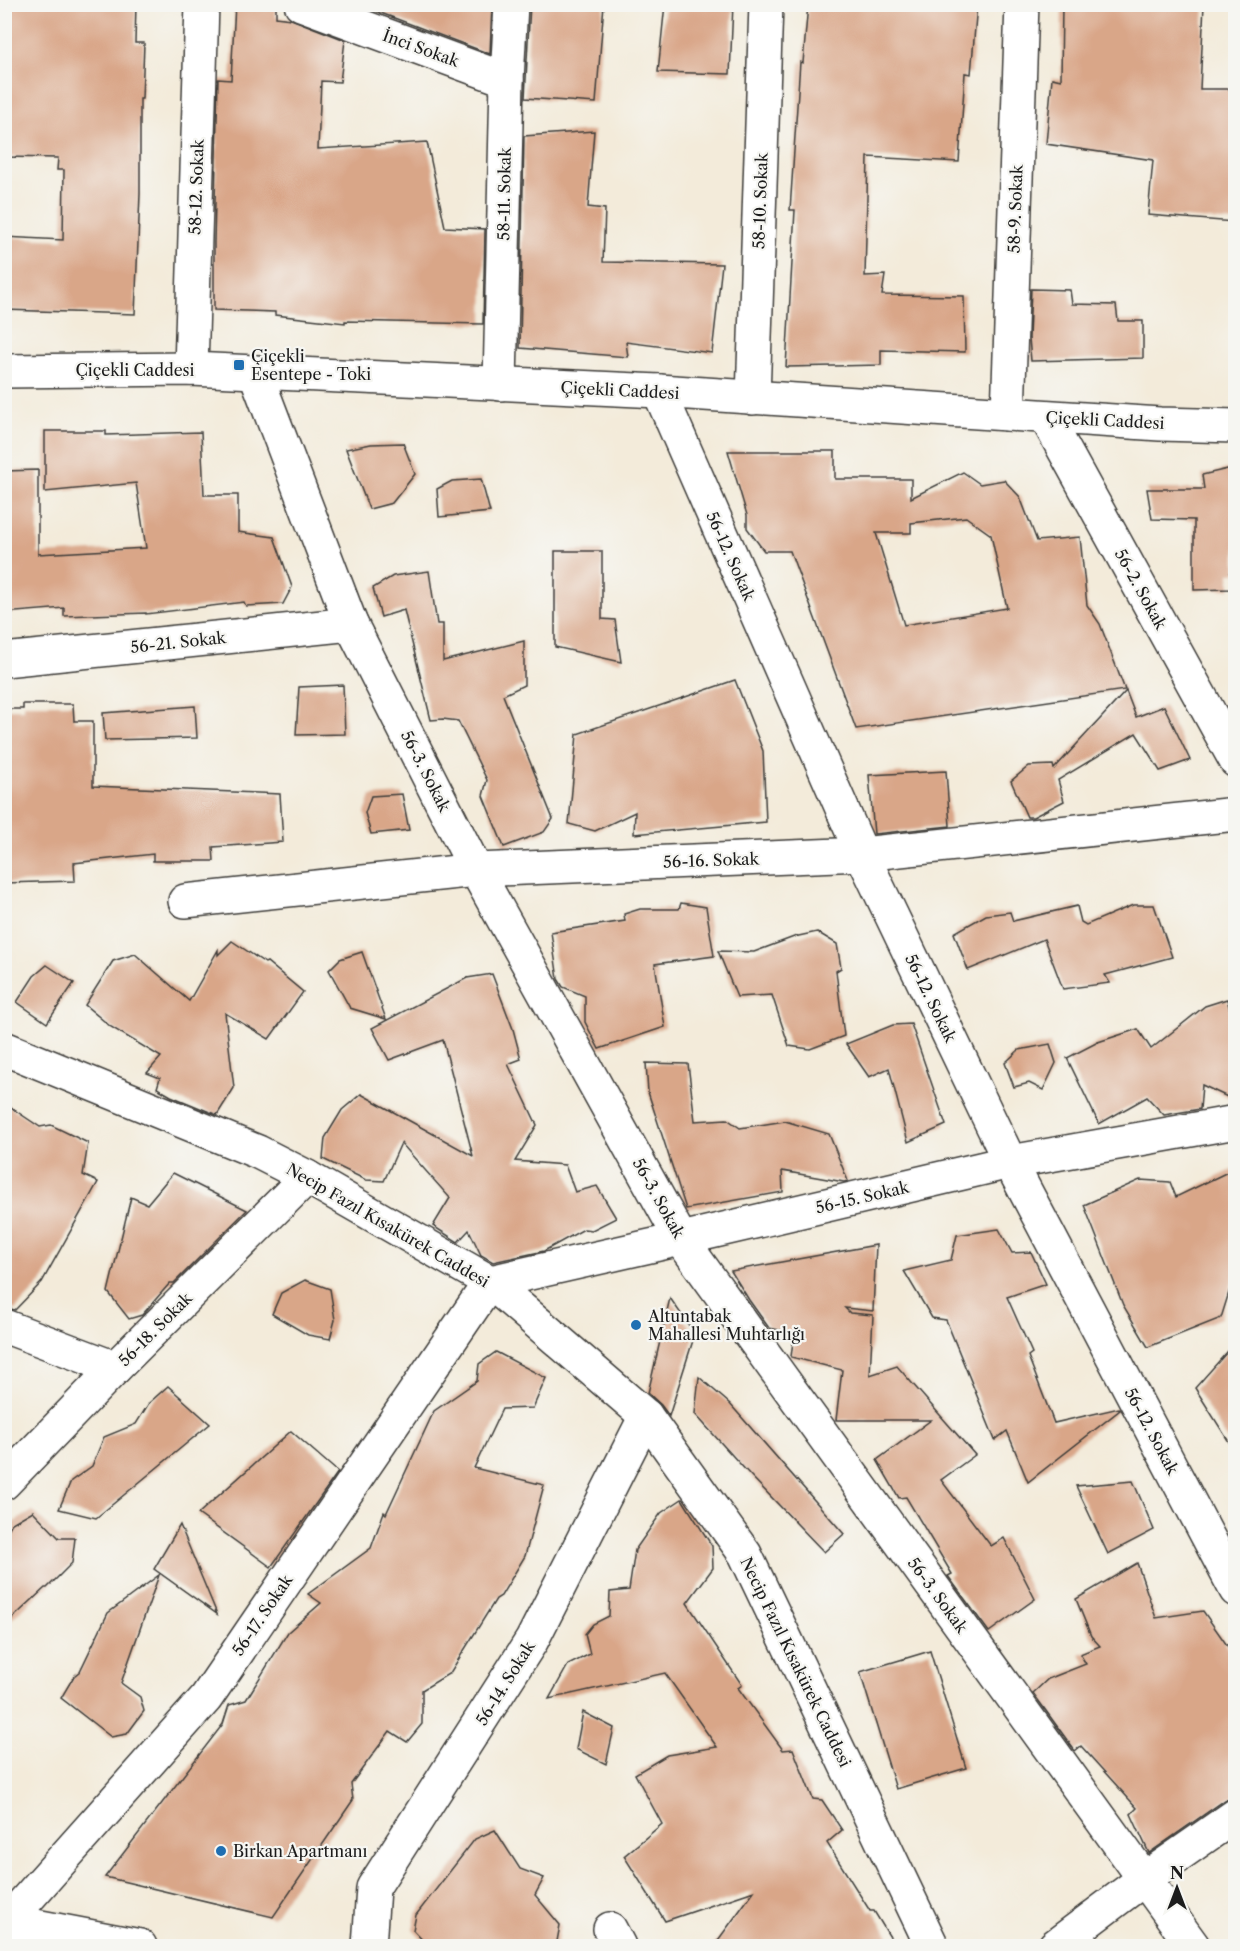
<svg xmlns="http://www.w3.org/2000/svg" width="1240" height="1951" viewBox="0 0 1240 1951" font-family="'Libre Caslon Text',serif">
  <rect width="100%" height="100%" fill="#f6f6f2"/>
  <filter id="ink" filterUnits="userSpaceOnUse"><feTurbulence type="fractalNoise" baseFrequency=".0167" numOctaves="2"/><feDisplacementMap in="SourceGraphic" scale="12" xChannelSelector="R" yChannelSelector="G"/><feConvolveMatrix kernelMatrix="1 2 1 2 8 2 1 2 1" color-interpolation-filters="sRGB"/></filter>
  <filter id="wash" filterUnits="userSpaceOnUse"><feTurbulence type="fractalNoise" baseFrequency=".008" numOctaves="4" result="noise"/><feDisplacementMap in="SourceGraphic" scale="24" xChannelSelector="R" yChannelSelector="G"/><feGaussianBlur stdDeviation="1.35" result="paint"/><feColorMatrix in="noise" values="0 0 0 0 0 0 0 0 0 0 0 0 0 0 0 0 0 1.4 0 .05"/><feComposite in="paint" operator="in"/></filter>
  <g filter="url(#wash)">
    <rect width="100%" height="100%" fill="#f3ebda"/>
    <g id="blocks">
      <!-- building -->
      <g fill="#d9a688" fill-rule="evenodd">
        <polygon points="4,4 136,4 135,43 144,43 142,99 140,99 140,194 135,314 4,310 4,237 63,240 64,170 57,170 58,158 4,157"/>
        <polygon points="235,4 276,4 276,17 291,19 345,40 340,82 321,81 318,149 427,142 445,227 485,229 483,324 345,321 345,323 275,315 275,312 214,310 214,243 218,79 231,80"/>
        <polygon points="357,4 492,4 490,54"/>
        <polygon points="530,4 604,4 596,103 525,98"/>
        <polygon points="665,4 733,4 730,74 658,72"/>
        <polygon points="808,4 977,4 971,74 965,73 959,162 868,157 865,276 885,275 882,295 964,296 965,352 881,350 881,365 786,367 795,210 790,210 800,62 803,63"/>
        <polygon points="1062,4 1204,4 1200,89 1236,89 1234,222 1148,215 1153,160 1046,144 1052,78 1061,80"/>
        <polygon points="594,131 588,207 605,209 603,262 722,264 712,353 626,342 628,357 520,348 524,136"/>
        <polygon points="1031,289 1070,290 1072,304 1116,305 1118,321 1143,321 1143,358 1031,361 1029,338"/>
        <polygon points="45,431 106,431 106,435 201,432 204,495 238,495 238,532 274,537 292,587 283,604 246,606 244,602 146,614 146,613 64,616 64,608 4,613 4,471 38,470 38,554 146,548 136,483 45,492"/>
        <polygon points="403,443 415,474 392,503 369,509 346,449 371,444"/>
        <path d="M728 451H835V479H911V498L963 472 980 484 1004 480 1020 497 1037 541 1080 537 1087 605 1100 624 1125 690 856 729 790 551H764L747 528V515ZM966 517 991 535 1007 608 904 625 876 533H911V523Z"/>
        <polygon points="1236,467 1236,573 1230,573 1230,589 1194,590 1194,520 1152,519 1147,489 1204,489 1202,475"/>
        <polygon points="481,479 490,512 439,517 437,489 452,481"/>
        <polygon points="555,551 602,551 602,619 615,620 621,662 555,647"/>
        <polygon points="429,571 437,624 443,624 443,661 524,641 524,685 503,695 553,819 544,832 504,847 483,796 487,780 458,721 443,719 431,720 404,610 381,617 373,588 393,576"/>
        <polygon points="735,680 763,751 766,822 634,834 635,812 595,831 569,824 577,734"/>
        <polygon points="343,685 345,734 296,735 299,687"/>
        <polygon points="1126,691 1136,717 1164,706 1190,760 1160,771 1136,733 1058,780 1064,801 1033,817 1027,817 1011,781 1029,766 1053,765 1054,769"/>
        <polygon points="23,704 73,704 74,721 93,721 93,786 280,794 283,842 213,847 214,861 153,861 153,854 74,863 75,881 4,883 4,709 23,709"/>
        <polygon points="195,706 197,738 105,740 103,713"/>
        <polygon points="946,771 950,826 874,834 869,775"/>
        <polygon points="402,794 409,830 371,834 365,813 371,796"/>
        <polygon points="681,903 706,907 714,956 655,964 665,1027 599,1049 585,1022 585,996 563,987 558,979 551,932 625,921 624,914 640,909 679,909"/>
        <polygon points="1133,905 1154,905 1172,957 1105,975 1110,983 1063,989 1044,939 968,970 954,933 986,915 1010,912 1013,921 1077,906 1081,922 1086,925"/>
        <polygon points="817,932 837,944 841,968 836,971 844,1036 810,1049 789,1046 772,995 737,997 718,951 754,952 794,937"/>
        <polygon points="232,941 265,963 267,962 303,992 269,1039 225,1013 234,1088 217,1115 171,1096 157,1088 160,1078 147,1073 161,1057 111,1027 85,1005 113,961 135,954 189,1001 218,950 218,955"/>
        <polygon points="362,952 386,1019 350,1008 329,970 340,959"/>
        <polygon points="47,965 74,983 47,1023 17,1002 34,976"/>
        <polygon points="492,974 513,1029 521,1059 508,1064 537,1125 515,1161 565,1165 575,1192 597,1186 616,1218 592,1230 584,1229 544,1251 493,1262 481,1255 469,1230 458,1242 433,1226 450,1198 401,1143 384,1181 366,1180 323,1159 325,1138 342,1110 361,1094 473,1156 443,1040 389,1060 372,1028 467,978"/>
        <polygon points="1227,999 1236,1033 1236,1101 1202,1085 1200,1109 1164,1115 1147,1097 1099,1124 1067,1058 1098,1042 1138,1029 1151,1049 1205,1006"/>
        <polygon points="911,1024 946,1125 908,1142 889,1068 869,1077 846,1044 893,1025"/>
        <polygon points="1050,1044 1056,1063 1043,1090 1029,1083 1014,1087 1005,1063 1019,1050"/>
        <polygon points="646,1063 688,1064 695,1121 727,1119 740,1128 785,1121 829,1134 848,1181 844,1182 782,1171 783,1192 686,1209 648,1092"/>
        <polygon points="4,1103 40,1127 51,1125 88,1143 83,1175 98,1182 42,1282 15,1310 4,1308"/>
        <polygon points="1236,1168 1236,1270 1221,1318 1148,1347 1123,1305 1084,1205 1140,1180 1170,1182 1176,1197"/>
        <polygon points="173,1173 247,1210 174,1283 170,1283 142,1315 129,1319 108,1292 131,1197 147,1204"/>
        <polygon points="999,1229 1012,1253 1031,1252 1046,1284 1007,1297 1032,1353 1028,1356 1054,1423 1119,1408 1120,1410 1028,1482 1007,1431 995,1440 946,1320 932,1318 904,1271 951,1260 957,1235"/>
        <polygon points="876,1245 873,1311 845,1308 850,1313 873,1315 870,1375 897,1366 975,1455 941,1480 991,1546 1004,1538 1035,1599 989,1632 948,1576 952,1574 906,1497 899,1498 877,1460 931,1420 836,1420 842,1370 791,1357 794,1333 769,1328 749,1300 731,1271"/>
        <polygon points="305,1280 330,1289 335,1320 330,1339 308,1335 272,1314 281,1293"/>
        <polygon points="670,1298 695,1334 669,1416 661,1405 648,1393"/>
        <polygon points="1236,1342 1236,1453 1195,1388"/>
        <polygon points="496,1352 546,1378 533,1408 502,1409 474,1468 544,1485 525,1556 501,1596 496,1599 450,1673 422,1690 422,1724 407,1742 390,1731 351,1784 353,1800 273,1917 105,1877 223,1724 229,1705 246,1700 288,1632 321,1603 308,1594 371,1548 384,1512 386,1514 434,1411 477,1381 479,1364"/>
        <polygon points="699,1377 730,1404 844,1534 824,1552 750,1475 695,1414"/>
        <polygon points="168,1386 210,1424 96,1518 59,1509 71,1481 92,1466 104,1437 136,1424 149,1403"/>
        <polygon points="291,1431 338,1472 271,1567 198,1514"/>
        <polygon points="1133,1481 1154,1530 1108,1554 1076,1486"/>
        <polygon points="682,1499 712,1546 713,1568 687,1603 742,1685 738,1688 783,1750 793,1749 813,1799 822,1800 842,1830 827,1843 870,1911 874,1911 896,1947 713,1947 754,1891 665,1921 624,1856 662,1824 635,1774 667,1755 717,1747 665,1673 549,1699 568,1665 590,1654 585,1634 593,1624 609,1616 610,1592 629,1590 635,1550 661,1513"/>
        <polygon points="33,1511 59,1538 75,1538 72,1563 47,1588 45,1588 4,1626 4,1537 12,1523"/>
        <polygon points="180,1525 217,1614 154,1569"/>
        <polygon points="1137,1563 1156,1618 1203,1611 1236,1658 1236,1796 1225,1800 1149,1853 1131,1814 1137,1808 1081,1746 1075,1751 1033,1693 1048,1679 1086,1664 1080,1654 1100,1646 1091,1636 1076,1599"/>
        <polygon points="159,1575 121,1683 140,1697 144,1711 127,1734 111,1737 61,1698 74,1676 80,1671 108,1613"/>
        <polygon points="930,1651 966,1768 896,1789 860,1672"/>
        <polygon points="583,1712 614,1728 606,1764 576,1749"/>
        <polygon points="495,1830 520,1869 544,1878 535,1895 560,1925 556,1947 429,1947 413,1930 416,1915 475,1839"/>
      </g>
    </g>
  </g>
  <g filter="url(#ink)">
    <use href="#blocks" fill-opacity="0" stroke="#3c3b38" stroke-width="1.5"/>
    <g fill="none" stroke-linecap="round" stroke-linejoin="round">
      <!-- street casing -->
      <g stroke="#3c3b38" stroke-width="36">
        <g id="street">
          <polyline points="301,4 507,80"/>
          <polyline points="191,369 202,4"/>
          <polyline points="255,372 351,624 476,870 681,1239 1193,1946"/>
          <polyline points="500,384 507,80 511,4"/>
          <polyline points="659,391 862,854 1010,1162 1236,1590"/>
          <polyline points="753,398 766,4"/>
          <polyline points="1008,414 1022,4"/>
          <polyline points="1046,417 1236,761"/>
          <polyline points="4,660 351,624"/>
          <polyline points="185,901 476,870 862,854 1236,814"/>
          <polyline points="4,1326 115,1368"/>
          <polyline points="4,1483 115,1368 307,1177"/>
          <polyline points="4,1917 9,1921 140,1946"/>
          <polyline points="4,1925 206,1698 490,1282 681,1239 1010,1162 1236,1122"/>
          <polyline points="610,1929 619,1946"/>
          <polyline points="369,1946 373,1888 532,1640 646,1416"/>
          <polyline points="1055,1946 1144,1879 1236,1815"/>
        </g>
      </g>
      <!-- secondary casing -->
      <g stroke="#3c3b38" stroke-width="36">
        <g id="secondary">
          <polyline points="4,371 191,369 255,372 659,391 1160,424 1236,426"/>
          <polyline points="4,1048 258,1152 307,1177 490,1282 646,1416 745,1554 932,1946"/>
        </g>
      </g>
      <!-- street -->
      <use href="#street" stroke="#fff" stroke-width="33"/>
      <!-- secondary -->
      <use href="#secondary" stroke="#fff" stroke-width="33"/>
    </g>
  </g>
  <!-- markers -->
  <g fill="#1f6fb2" stroke="#f6f6f2" stroke-width="2">
    <rect x="233" y="359" width="12" height="12" rx="3"/>
    <circle cx="636" cy="1325" r="6"/>
    <circle cx="221" cy="1851" r="6"/>
  </g>
  <g text-anchor="middle" dominant-baseline="central" stroke-width="4.5" stroke-linejoin="round" paint-order="stroke">
    <!-- street labels -->
    <g font-size="16" fill="#1c1c1c" stroke="#f6f6f2">
      <text transform="translate(421 48) rotate(20)">İnci Sokak</text>
      <text transform="translate(196 187) rotate(-88)">58-12. Sokak</text>
      <text transform="translate(504 194) rotate(-89)">58-11. Sokak</text>
      <text transform="translate(760 201) rotate(-88)">58-10. Sokak</text>
      <text transform="translate(1015 209) rotate(-88)">58-9. Sokak</text>
      <text x="135" y="370">Çiçekli Caddesi</text>
      <text transform="translate(620 390) rotate(3)">Çiçekli Caddesi</text>
      <text transform="translate(1105 420) rotate(3)">Çiçekli Caddesi</text>
      <text transform="translate(731 556) rotate(66)">56-12. Sokak</text>
      <text transform="translate(1141 589) rotate(61)">56-2. Sokak</text>
      <text transform="translate(178 642) rotate(-6)">56-21. Sokak</text>
      <text transform="translate(426 771) rotate(63)">56-3. Sokak</text>
      <text transform="translate(711 860) rotate(-2)">56-16. Sokak</text>
      <text transform="translate(931 998) rotate(64)">56-12. Sokak</text>
      <text transform="translate(862 1197) rotate(-13)">56-15. Sokak</text>
      <text transform="translate(659 1198) rotate(61)">56-3. Sokak</text>
      <text transform="translate(388 1225) rotate(30)">Necip Fazıl Kısakürek Caddesi</text>
      <text transform="translate(155 1329) rotate(-45)">56-18. Sokak</text>
      <text transform="translate(1152 1431) rotate(62)">56-12. Sokak</text>
      <text transform="translate(938 1595) rotate(54)">56-3. Sokak</text>
      <text transform="translate(262 1615) rotate(-56)">56-17. Sokak</text>
      <text transform="translate(796 1662) rotate(64)">Necip Fazıl Kısakürek Caddesi</text>
      <text transform="translate(505 1683) rotate(-58)">56-14. Sokak</text>
    </g>
    <!-- poi labels -->
    <g font-size="16" fill="#1c1c1c" stroke="#f6f6f2" text-anchor="start">
      <text x="251" y="356">Çiçekli<tspan x="251" dy="18">Esentepe - Toki</tspan></text>
      <text x="648" y="1316">Altuntabak<tspan x="648" dy="18">Mahallesi Muhtarlığı</tspan></text>
      <text x="233" y="1851">Birkan Apartmanı</text>
    </g>
  </g>
  <!-- margin -->
  <rect width="1240" height="1951" fill="none" stroke="#f6f6f2" stroke-width="24"/>
  <!-- north arrow -->
  <g transform="translate(1177 1888)" stroke="#f6f6f2" stroke-width="4.5" paint-order="stroke">
  <path d="M0-4.5L10 22L0 15L-10 22Z" fill="#1c1c1c"/>
  <text y="-9" font-size="16" font-weight="bold" text-anchor="middle" fill="#1c1c1c">N</text>
  </g>
</svg>
